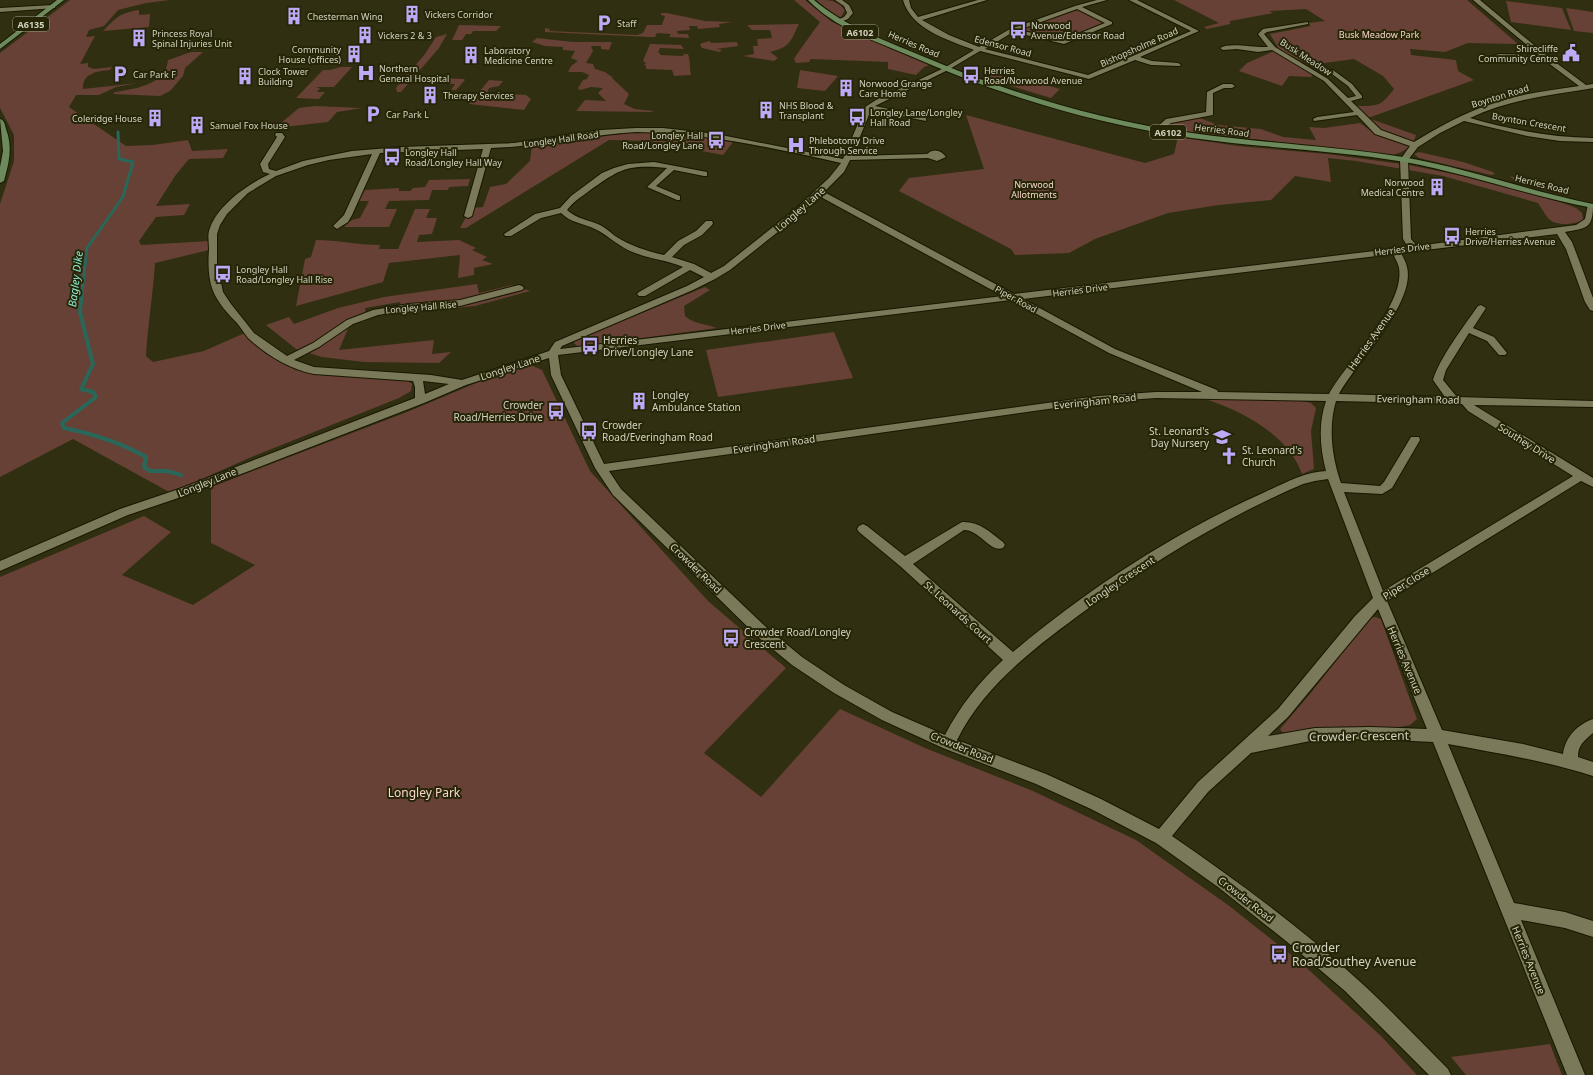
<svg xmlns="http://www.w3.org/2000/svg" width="1593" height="1075" viewBox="0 0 1593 1075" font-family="'Noto Sans',sans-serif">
  <rect width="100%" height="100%" fill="#302f11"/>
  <!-- green -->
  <g fill="#674135">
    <path d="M70 0H170L146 3 118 10 104 26 89 30 86 37 95 36 80 64 88 63V67L94 69 112 67 110 70C98 71 82 73 83 89L138 83 116 87 99 95H76L69 107 126 146 153 145 188 140 192 151 228 149 223 158 189 159 175 176 156 206 190 204 184 215 156 217 139 241 141 245 209 241V250L155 263C153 294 148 324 146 356L153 362 204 351 247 332 305 368 407 380 412 384 411 391 399 398 249 458 171 493 73 439 0 477V204L14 161V135L0 108V53Z"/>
    <polygon points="794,0 805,0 832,22 930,65 924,67 916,75 888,69 888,62 811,59 809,62 796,63 794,59 797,54 820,22"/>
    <path d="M816 0C831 0 836 0 845 10L841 17 838 18Z"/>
    <path d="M1174 0H1467L1518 44 1468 43 1445 52 1410 49 1411 55 1456 60 1458 71 1474 80 1368 118 1416 135C1413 146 1404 152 1393 155L1181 131 1169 126 1174 122 1197 117 1218 125 1261 129 1283 137 1316 140 1309 127 1324 128 1360 123 1375 134 1367 118 1357 106C1379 106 1381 106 1394 89L1383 76 1354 59 1309 65 1279 49 1270 34 1311 26 1308 23 1325 21 1306 9 1269 11 1273 13 1230 21V24L1207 29 1204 27 1219 23Z"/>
    <polygon points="1506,1 1562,8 1571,30 1511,22"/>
    <polygon points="1566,8 1593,12 1593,33 1574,31"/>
    <polygon points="1081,9 1105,23 1063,41 1020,29"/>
    <path d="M139 10V15L150 14 149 27 103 31C116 18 119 13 139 10Z"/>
    <polygon points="661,13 667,13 705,21 733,22 719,24 720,27 698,29 697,26 689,26 690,30 677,31 678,34 688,34 689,38 669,37 671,34 657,33 655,37 650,37 545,32 545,28 550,29 549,31 637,35 643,33 647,25 662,25 665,16 661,15"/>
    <path d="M799 24C789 44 791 46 770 52L778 58 774 61 743 56 754 54 753 46H758L757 39 772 38 770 30H752L747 25Z"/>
    <polygon points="459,25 497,26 501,26 496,31 473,31 471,34 466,34 462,40 452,40"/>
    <polygon points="447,34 439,48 401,92 397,92 396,88 425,54 436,37"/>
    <polygon points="537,38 573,42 612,42 609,50 601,49 601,46 591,46 593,51 586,63 593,64 595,69 605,72 612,77 613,79 629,94 624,104 635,109 654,111 651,112 576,111 585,100 606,101 598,93 603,88 591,87 580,90 578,88 583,80 587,79 589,75 582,72 568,72 571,66 578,61 571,58 575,51 563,50 563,47 545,46 532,42"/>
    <polygon points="710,41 711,43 737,42 738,46 716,49 722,50 720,52 702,48 700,45 702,43"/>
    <path d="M624 43 681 45 684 49 660 48 658 53H660V55L683 56 684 54H688C691 62 689 68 691 75L674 76 672 70 646 69V66L644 65 646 63 643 61 650 44Z"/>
    <polygon points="1274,51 1311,73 1312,77 1289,76 1282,86 1239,71 1247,63"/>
    <path d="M193 52H203L185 68 183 76 170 91 160 96 113 94 115 92C134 89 166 85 168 60 177 58 184 53 193 52Z"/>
    <polygon points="341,67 352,67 334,87 315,87 320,88 317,92 325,92 319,99 296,98 323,70 330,70"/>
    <polygon points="800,70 838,76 825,91 797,88"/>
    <polygon points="996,71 1060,89 1051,98 985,78"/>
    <polygon points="440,78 464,79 465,80 456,90 451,90 455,84 422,83 424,80 438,80"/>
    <polygon points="489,80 503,81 499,86 489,88 487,93 526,95 531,99 524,110 469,104"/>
    <polygon points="315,106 362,108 337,112 328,122 275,128 299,108"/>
    <path d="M966 115 1145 163 1174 154 1178 137 1238 146 1327 154 1409 165 1468 177 1563 203 1576 208 1582 213 1583 220C1577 223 1574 223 1567 224 1548 224 1548 218 1538 203L1443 176 1356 161 1328 158 1331 182 1295 176 1271 200 1219 205 1168 213 1095 239 1069 253 1015 255 1011 249 899 191 909 178 984 169Z"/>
    <polygon points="644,131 736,138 723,155 649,141 609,140 466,228 460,228 471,208 483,207 490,187 506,184 530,161 532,145"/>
    <polygon points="1419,152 1463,162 1493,172 1495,174 1491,175 1419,158 1414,154"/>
    <path d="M1510 176C1522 180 1551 187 1560 193L1517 183Z"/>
    <polygon points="470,179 468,186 449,187 448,190 432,190 429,200 389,201 385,209 397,209 389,227 344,227 352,220 360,218 369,201 359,201 365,190 399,188 399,191 410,191 413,188 425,187 429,180"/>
    <path d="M415 209H430L426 218H437L432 234 419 235 417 242 459 240 476 248 472 250 487 257 482 260 493 264 474 268V275L458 278 460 255 389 263 383 282 296 306 305 259 311 257 316 240C337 240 358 245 380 245L379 249H398Z"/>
    <polygon points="477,284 479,293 512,285 530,291 475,306 403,313 400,302 365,308 366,321 350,324 339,350 434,340 432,354 451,352 439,363 364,362 322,357 296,349 266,325 289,317 294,324 338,308 384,297"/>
    <path d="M705 287 710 290 684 306 685 316C694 324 706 324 717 328L582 346H577L574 343 576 340Z"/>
    <polygon points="834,332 853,378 718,397 706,350"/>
    <polygon points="521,364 531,365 542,370 590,471 708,601 786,668 704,753 761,797 840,709 925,748 1033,791 1136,840 1228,905 1299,961 1381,1036 1417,1075 0,1075 0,577 144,516 171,532 122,575 193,605 255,565 211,543 211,487 407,412"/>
    <path d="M1208 400H1298L1311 403 1316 408 1311 431 1314 469 1302 474C1289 436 1244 412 1208 400Z"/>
    <polygon points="1375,617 1381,619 1417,719 1410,725 1400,727 1320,728 1290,733 1282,732 1280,729 1310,694 1370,618"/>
    <polygon points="1550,1044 1562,1075 1466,1075 1451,1057"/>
  </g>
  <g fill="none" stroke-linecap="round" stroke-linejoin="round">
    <!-- stream-far1 -->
    <polyline stroke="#286759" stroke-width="3" points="82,292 87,248 123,197 133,162 119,159 118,132"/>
    <!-- stream -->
    <path stroke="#286759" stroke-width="4" d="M82 291 80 312 93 364 81 389 93 392 96 397 62 423 64 428C93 434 120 442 146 457L144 467 150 471H167L181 475"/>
    <!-- minor casing -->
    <g stroke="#181700" stroke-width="2">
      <g id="minor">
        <polygon points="835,0 842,0 849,5 853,13 848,19 838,23 835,21 844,17 847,13 844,6"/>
        <path d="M903 0H909L911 8 918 17 978 0H987L922 20 949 35 979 47 1010 29 1075 6 1097 0H1107L1082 7 1112 22V24L1064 44 1013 32 985 49 1088 75 1191 31 1129 0H1137L1199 31 1140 57 1152 61 1178 63 1181 65 1180 66 1151 65 1135 60 1089 79 980 51 948 70 875 106 926 117V121L871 110 852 156 927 154C934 148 941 150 946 157L937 161 928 158 850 160 844 172 824 192 1014 294 1408 247 1403 239 1400 160 1410 146 1375 134 1357 115 1314 121 1313 119 1317 117 1354 112 1324 81 1272 50 1258 52 1237 49 1223 50 1220 48C1229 42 1255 48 1268 47L1258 34 1263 29 1308 22V24L1267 32 1264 34 1275 47 1328 79 1348 98 1356 96 1348 86 1328 71 1333 70 1352 84 1362 96V98L1351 101 1381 130 1414 142C1435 129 1457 117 1480 108 1510 95 1546 91 1579 86L1543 59 1500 58 1479 63V61L1499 54 1539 55 1473 0H1480L1547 56 1586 85 1593 84V88L1588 89C1548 95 1508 100 1470 118 1511 130 1551 137 1593 138V142L1560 141 1527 136 1464 121 1440 133 1418 147 1408 160 1411 239 1417 246 1576 225 1585 219 1588 204H1593C1593 229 1587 228 1565 232L1572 242 1577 255 1593 298V311L1590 310 1585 302 1566 249 1557 234 1401 253C1403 257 1406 262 1407 267 1416 303 1356 363 1339 394L1445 397 1433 380C1440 357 1464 326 1478 306L1481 305 1486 308 1473 328 1494 337 1507 353 1505 355H1499L1487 341 1469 333 1446 370 1443 380 1457 397 1593 401V407L1474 405 1593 478V487L1581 481 1387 601 1442 730 1523 744 1563 754C1565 737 1578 724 1593 719V733C1584 741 1578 745 1578 757L1593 762V776C1546 761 1497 753 1448 744L1514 903 1565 912 1593 921V937L1565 928 1521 920 1585 1075H1567L1433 742 1371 739 1315 740 1251 753 1208 792 1172 836C1236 880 1300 927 1357 979 1389 1008 1418 1039 1448 1069L1451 1075H1429L1345 991 1286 941 1218 887 1156 843 1091 809 1036 784 943 748 882 720 834 693 792 665 758 637 613 495 595 468 551 375 549 358 466 385 424 403 187 495 128 515 0 571V561L120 509 179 489 415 398V387L413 381 314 374C290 370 265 354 248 338 244 333 241 328 237 323 228 314 218 303 213 291 208 278 208 263 209 249 209 242 207 235 210 228 218 205 248 184 270 174L263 172 260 164 277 137 275 135 276 133H282L285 137 268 164 269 169 276 171 303 161 352 151 401 147 514 143 601 130 636 128H663L716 134 843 159 865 107 876 100 944 68 974 50C948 40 911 29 903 0ZM1077 9 1105 23 1063 40 1019 30ZM636 132C706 133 773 148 841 163L829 178 792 212 724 266 711 273 694 264 672 257 684 245 702 235 712 225 713 223 712 221H706L696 231 678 241 664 255C646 251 631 246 615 236 610 232 606 228 600 225 589 220 577 219 567 210 573 202 581 197 589 191 620 169 627 164 667 168L647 187 677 200H680V196L656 186 674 170 704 176H707V172L654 162 628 164 614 168 602 173 571 196 560 208 535 214 504 234 505 236H511L541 218 561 213C571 223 583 223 595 229 608 235 620 248 635 253 650 259 667 260 683 267L639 292 637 294 639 296H645L690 270 704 277 687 286 555 342 549 351 462 380 431 375 314 367 294 360 319 347 353 324 378 315 409 310 460 306 522 290 524 288 522 286 519 285 460 300 409 304 373 310 347 320 313 343 287 356 254 333 231 304 223 292 217 264V234L220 225 227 214 248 193 276 176 308 165 329 160 372 154 344 215 333 226 337 229 348 222 352 215 380 153 483 149 464 216 468 218 472 216 491 148C540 147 587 135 636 132ZM819 196 1003 296 560 349 562 346 693 290 715 279 730 270 798 216ZM1393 254C1395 258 1398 263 1399 268 1405 306 1347 361 1329 394L1218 392 1217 390 1115 349 1023 299ZM1011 300 1109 353 1202 392H1156L1098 396 604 464 561 375 558 355ZM423 381 449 384 425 394ZM1156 398 1326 401C1318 424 1320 448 1326 471 1304 472 1283 484 1263 493 1173 533 1088 589 1013 652L913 564 964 530C980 530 990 553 1003 548L1005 545 1003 542C990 532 979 521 962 522L905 556 867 526 863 524 859 526 857 529 859 532 900 566 1003 660C979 682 960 706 945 735L892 712 844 685 802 657 768 629 621 489 609 471 1098 402ZM1336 401 1462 404 1468 411 1573 476 1383 591 1344 492 1382 494 1392 488 1420 440 1419 437H1411L1384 482 1380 486 1341 483C1332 457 1328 428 1336 401ZM1328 479 1373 598 1355 616 1278 709 1198 782 1159 829 1101 799 1046 774 957 740C985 684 1037 646 1086 610 1154 561 1226 517 1303 484L1315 481ZM1378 609 1427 729 1371 727 1315 728 1268 736 1288 717Z"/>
        <polygon points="53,5 55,6 55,8 0,12 0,8"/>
        <polygon points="1223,84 1232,84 1235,86 1232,88 1224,88 1213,93 1213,115 1171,123 1158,132 1154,130 1166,119 1206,112 1207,92"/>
      </g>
    </g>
    <!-- major casing -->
    <g stroke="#181700" stroke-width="2">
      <g id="major">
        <polygon points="57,0 64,0 0,49 0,44"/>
        <path d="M808 0H814C846 27 884 40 922 56 1009 93 1099 120 1192 133 1262 143 1333 146 1403 157 1467 168 1529 191 1593 204V208C1530 196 1469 174 1405 162 1335 150 1263 148 1192 138 1094 124 999 95 908 55 873 40 835 28 808 0Z"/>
        <path d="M0 119C4 120 5 124 6 129 13 147 9 163 4 181L0 183V167L3 151Z"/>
      </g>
    </g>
    <!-- minor -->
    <use href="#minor" fill="#7a7959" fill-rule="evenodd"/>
    <!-- major -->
    <use href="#major" fill="#6d8a5c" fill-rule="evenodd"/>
  </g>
  <!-- icons -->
  <defs>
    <g id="building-bare" transform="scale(1.38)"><path d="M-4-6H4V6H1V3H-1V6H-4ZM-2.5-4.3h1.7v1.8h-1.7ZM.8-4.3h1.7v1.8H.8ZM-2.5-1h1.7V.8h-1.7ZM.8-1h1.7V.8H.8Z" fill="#bda9f5" stroke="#262507" stroke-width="2.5" paint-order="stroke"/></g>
    <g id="parking-bare" transform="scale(1.38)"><path d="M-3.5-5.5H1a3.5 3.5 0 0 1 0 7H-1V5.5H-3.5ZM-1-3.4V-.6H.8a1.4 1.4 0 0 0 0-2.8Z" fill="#bda9f5" stroke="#262507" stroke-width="2.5" paint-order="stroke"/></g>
    <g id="bus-bare" transform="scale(1.38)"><path d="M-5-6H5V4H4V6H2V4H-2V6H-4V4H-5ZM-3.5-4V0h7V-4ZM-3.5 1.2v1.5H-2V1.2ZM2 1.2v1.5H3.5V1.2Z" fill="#bda9f5" stroke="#262507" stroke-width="2.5" paint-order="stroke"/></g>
    <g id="civic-bare" transform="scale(1.38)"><path d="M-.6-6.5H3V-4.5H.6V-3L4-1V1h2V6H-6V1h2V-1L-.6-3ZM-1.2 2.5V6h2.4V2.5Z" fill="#bda9f5" stroke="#262507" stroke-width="2.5" paint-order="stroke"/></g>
    <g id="hospital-bare" transform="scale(1.38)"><path d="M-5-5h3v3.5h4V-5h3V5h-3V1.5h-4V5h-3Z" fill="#bda9f5" stroke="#262507" stroke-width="2.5" paint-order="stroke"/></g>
    <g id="school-bare" transform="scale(1.38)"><path d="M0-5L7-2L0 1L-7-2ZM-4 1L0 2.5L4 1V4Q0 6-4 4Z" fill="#bda9f5" stroke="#262507" stroke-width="2.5" paint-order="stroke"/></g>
    <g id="church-bare" transform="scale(1.38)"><path d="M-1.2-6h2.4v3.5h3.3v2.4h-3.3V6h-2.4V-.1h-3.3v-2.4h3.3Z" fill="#bda9f5" stroke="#262507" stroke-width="2.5" paint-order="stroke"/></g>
  </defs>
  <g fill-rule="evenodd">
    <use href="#building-bare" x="412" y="14"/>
    <use href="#building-bare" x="294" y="16"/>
    <use href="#parking-bare" x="604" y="23"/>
    <use href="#bus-bare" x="1018" y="30"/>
    <use href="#building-bare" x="365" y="35"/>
    <use href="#building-bare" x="139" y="38"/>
    <use href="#civic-bare" x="1571" y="53"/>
    <use href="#building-bare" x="354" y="54"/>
    <use href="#building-bare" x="471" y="55"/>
    <use href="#hospital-bare" x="366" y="73"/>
    <use href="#parking-bare" x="120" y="74"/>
    <use href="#bus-bare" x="971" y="75"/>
    <use href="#building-bare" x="245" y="76"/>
    <use href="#building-bare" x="846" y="88"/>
    <use href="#building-bare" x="430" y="95"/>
    <use href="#building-bare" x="766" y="110"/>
    <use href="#parking-bare" x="373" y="114"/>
    <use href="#bus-bare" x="857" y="117"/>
    <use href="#building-bare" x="155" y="118"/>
    <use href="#building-bare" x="197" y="125"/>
    <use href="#bus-bare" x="716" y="140"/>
    <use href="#hospital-bare" x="796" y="145"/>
    <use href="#bus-bare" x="392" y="157"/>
    <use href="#building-bare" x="1437" y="187"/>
    <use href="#bus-bare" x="1452" y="236"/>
    <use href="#bus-bare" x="223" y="274"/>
    <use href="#bus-bare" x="590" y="346"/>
    <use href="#building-bare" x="639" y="401"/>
    <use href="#bus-bare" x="556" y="411"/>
    <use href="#bus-bare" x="589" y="431"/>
    <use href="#school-bare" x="1222" y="437"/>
    <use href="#church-bare" x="1229" y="456"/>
    <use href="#bus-bare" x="731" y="638"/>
    <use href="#bus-bare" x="1279" y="954"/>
  </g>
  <g text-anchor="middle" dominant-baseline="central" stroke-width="4" stroke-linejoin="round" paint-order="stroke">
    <!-- far-poi labels -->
    <g font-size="9" fill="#d2d3c1" stroke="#262507" text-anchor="start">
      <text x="425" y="14">Vickers Corridor</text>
      <text x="307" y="16">Chesterman Wing</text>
      <text x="617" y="23">Staff</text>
      <text x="1031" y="25">Norwood<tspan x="1031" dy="10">Avenue/Edensor Road</tspan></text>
      <text x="152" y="33">Princess Royal<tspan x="152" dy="10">Spinal Injuries Unit</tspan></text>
      <text x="378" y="35">Vickers 2 &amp; 3</text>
      <text x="1558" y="48" text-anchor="end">Shirecliffe<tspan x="1558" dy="10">Community Centre</tspan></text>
      <text x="341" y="49" text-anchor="end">Community<tspan x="341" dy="10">House (offices)</tspan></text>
      <text x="484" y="50">Laboratory<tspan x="484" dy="10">Medicine Centre</tspan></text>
      <text x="379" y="68">Northern<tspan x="379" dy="10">General Hospital</tspan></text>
      <text x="984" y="70">Herries<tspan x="984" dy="10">Road/Norwood Avenue</tspan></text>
      <text x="258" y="71">Clock Tower<tspan x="258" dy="10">Building</tspan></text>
      <text x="133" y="74">Car Park F</text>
      <text x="859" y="83">Norwood Grange<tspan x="859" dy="10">Care Home</tspan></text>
      <text x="443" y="95">Therapy Services</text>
      <text x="779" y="105">NHS Blood &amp;<tspan x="779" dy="10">Transplant</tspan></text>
      <text x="870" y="112">Longley Lane/Longley<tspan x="870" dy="10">Hall Road</tspan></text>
      <text x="386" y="114">Car Park L</text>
      <text x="142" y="118" text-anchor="end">Coleridge House</text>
      <text x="210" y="125">Samuel Fox House</text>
      <text x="703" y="135" text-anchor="end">Longley Hall<tspan x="703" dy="10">Road/Longley Lane</tspan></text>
      <text x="809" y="140">Phlebotomy Drive<tspan x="809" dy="10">Through Service</tspan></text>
      <text x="405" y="152">Longley Hall<tspan x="405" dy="10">Road/Longley Hall Way</tspan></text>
      <text x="1424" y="182" text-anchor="end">Norwood<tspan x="1424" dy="10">Medical Centre</tspan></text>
      <text x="1465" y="231">Herries<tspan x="1465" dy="10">Drive/Herries Avenue</tspan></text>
      <text x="236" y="269">Longley Hall<tspan x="236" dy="10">Road/Longley Hall Rise</tspan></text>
    </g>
    <!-- shield labels -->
    <g fill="#262507" stroke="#9e9f89" stroke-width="1">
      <rect x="13" y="17" width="36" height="14" rx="3"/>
      <rect x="842" y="25" width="36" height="14" rx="3"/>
      <rect x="1150" y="125" width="36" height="14" rx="3"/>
    </g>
    <g font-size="9" font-weight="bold" fill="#d2d3c1">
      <text x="31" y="24">A6135</text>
      <text x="860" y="32">A6102</text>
      <text x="1168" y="132">A6102</text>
    </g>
    <!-- far-park labels -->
    <g font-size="9" fill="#f6d6cb" stroke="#262507">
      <text x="1379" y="34">Busk Meadow Park</text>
      <text x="1034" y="184">Norwood<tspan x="1034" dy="10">Allotments</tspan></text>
    </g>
    <!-- far-street labels -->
    <g font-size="9" fill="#d2d3c1" stroke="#262507">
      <text transform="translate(914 44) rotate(23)">Herries Road</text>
      <text transform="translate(1003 46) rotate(15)">Edensor Road</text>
      <text transform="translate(1139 47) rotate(-24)">Bishopsholme Road</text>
      <text transform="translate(1306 57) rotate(33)">Busk Meadow</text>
      <text transform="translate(1500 96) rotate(-17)">Boynton Road</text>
      <text transform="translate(1529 122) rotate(10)">Boynton Crescent</text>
      <text transform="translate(1222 130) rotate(7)">Herries Road</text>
      <text transform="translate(561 139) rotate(-8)">Longley Hall Road</text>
      <text transform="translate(1542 184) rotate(14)">Herries Road</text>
      <text transform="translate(1402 249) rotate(-7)">Herries Drive</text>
      <text transform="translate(1080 290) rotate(-7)">Herries Drive</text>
      <text transform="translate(1016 299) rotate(29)">Piper Road</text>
      <text transform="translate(421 307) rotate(-5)">Longley Hall Rise</text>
      <text transform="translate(758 328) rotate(-7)">Herries Drive</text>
    </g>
    <!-- street labels -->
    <g font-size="10" fill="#d2d3c1" stroke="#262507">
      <text transform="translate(800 209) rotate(-41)">Longley Lane</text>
      <text transform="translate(1371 339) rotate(-55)">Herries Avenue</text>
      <text transform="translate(510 367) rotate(-18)">Longley Lane</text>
      <text transform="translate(1418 399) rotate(1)">Everingham Road</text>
      <text transform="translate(1095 401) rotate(-6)">Everingham Road</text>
      <text transform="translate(1527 443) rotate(32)">Southey Drive</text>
      <text transform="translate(774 444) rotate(-8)">Everingham Road</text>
      <text transform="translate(207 482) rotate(-22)">Longley Lane</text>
      <text transform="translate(696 568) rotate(44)">Crowder Road</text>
      <text transform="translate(1120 581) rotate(-34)">Longley Crescent</text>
      <text transform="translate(1406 583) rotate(-32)">Piper Close</text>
      <text transform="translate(958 612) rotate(42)">St. Leonards Court</text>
      <text transform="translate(1405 660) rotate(67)">Herries Avenue</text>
      <text transform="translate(962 747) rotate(22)">Crowder Road</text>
      <text transform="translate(1246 899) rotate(38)">Crowder Road</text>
      <text transform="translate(1529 960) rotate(68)">Herries Avenue</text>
    </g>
    <!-- poi labels -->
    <g font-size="10" fill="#d2d3c1" stroke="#262507" text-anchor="start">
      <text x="603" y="340">Herries<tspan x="603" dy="12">Drive/Longley Lane</tspan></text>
      <text x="652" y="395">Longley<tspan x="652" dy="12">Ambulance Station</tspan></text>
      <text x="543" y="405" text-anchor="end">Crowder<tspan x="543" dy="12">Road/Herries Drive</tspan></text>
      <text x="602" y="425">Crowder<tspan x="602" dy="12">Road/Everingham Road</tspan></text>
      <text x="1209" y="431" text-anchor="end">St. Leonard's<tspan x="1209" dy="12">Day Nursery</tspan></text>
      <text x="1242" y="450">St. Leonard's<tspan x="1242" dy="12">Church</tspan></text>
      <text x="744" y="632">Crowder Road/Longley<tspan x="744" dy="12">Crescent</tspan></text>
    </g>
    <!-- water labels -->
    <g font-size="11" font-style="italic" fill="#88e8d1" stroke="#262507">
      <text transform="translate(75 279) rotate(-83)">Bagley Dike</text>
    </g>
    <!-- near-street labels -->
    <g font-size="12" fill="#d2d3c1" stroke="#262507">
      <text transform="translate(1359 736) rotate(-1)">Crowder Crescent</text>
    </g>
    <!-- near-park labels -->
    <g font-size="12" fill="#f6d6cb" stroke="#262507">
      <text x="424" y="792">Longley Park</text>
    </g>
    <!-- near-poi labels -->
    <g font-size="12" fill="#d2d3c1" stroke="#262507" text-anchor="start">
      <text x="1292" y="947">Crowder<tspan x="1292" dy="14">Road/Southey Avenue</tspan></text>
    </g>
  </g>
</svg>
